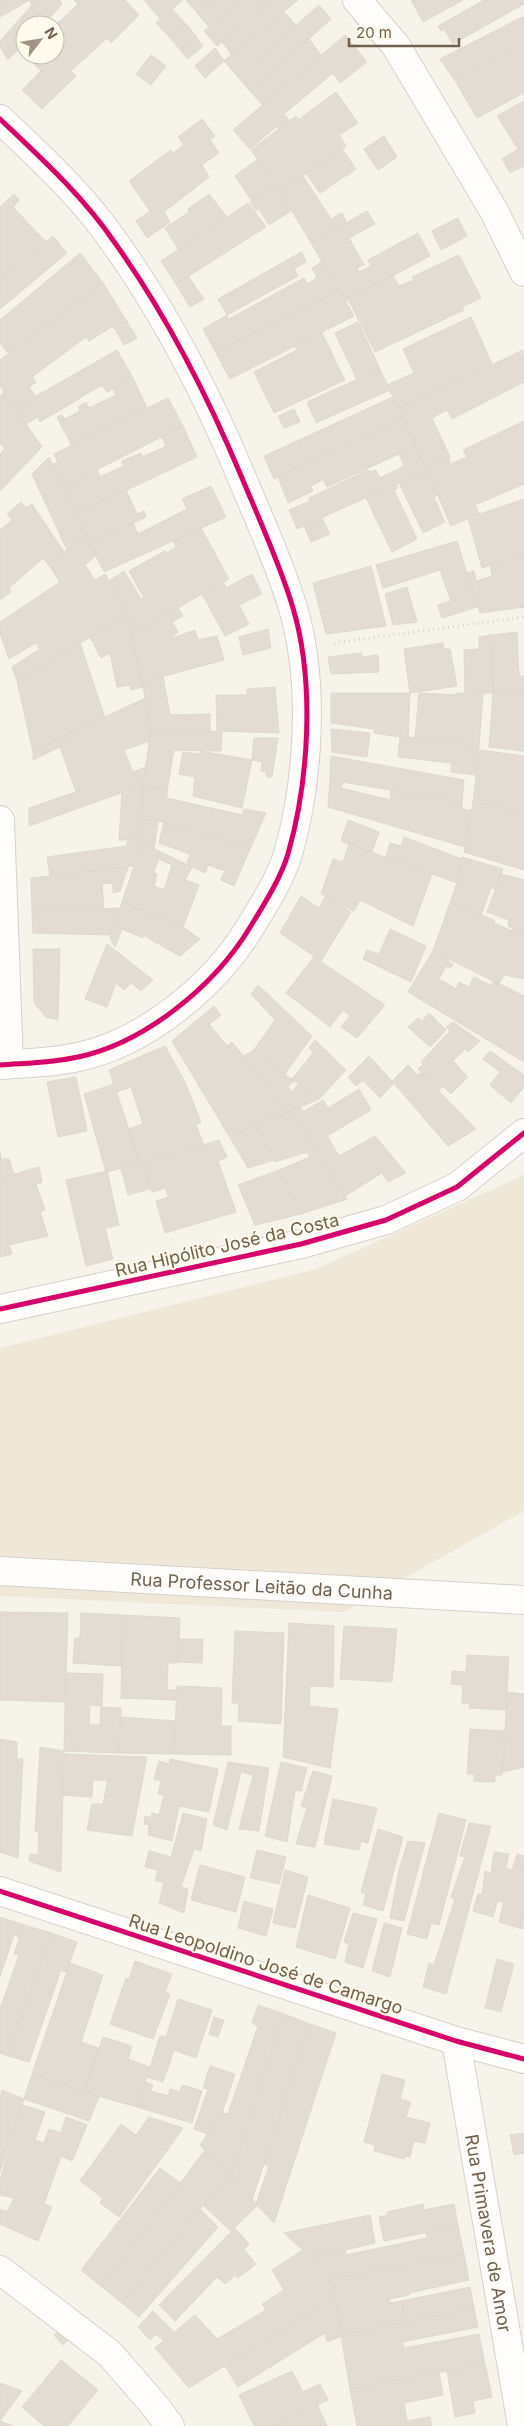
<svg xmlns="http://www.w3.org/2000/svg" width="524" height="2426" viewBox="0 0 524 2426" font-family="Inter,sans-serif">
  <rect width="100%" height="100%" fill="#f6f3eb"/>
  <!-- residential -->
  <polygon fill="#efe8d9" points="524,1175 524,1511 344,1612 0,1596 0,1348 316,1269"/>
  <!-- building -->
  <g fill="#e2dcd2" stroke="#dfd8cd" fill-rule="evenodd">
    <polygon points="0,0 30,0 0,17"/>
    <polygon points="29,0 60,0 62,4 43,25"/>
    <polygon points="74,0 125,0 139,15 111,43 107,38 71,71 76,76 42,109 22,90 41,71 19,49 25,43 25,55 55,55 55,26 78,4"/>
    <polygon points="144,0 183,0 160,19"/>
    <polygon points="186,0 214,0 198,14"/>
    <polygon points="214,0 241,0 209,27 198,14"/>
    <polygon points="241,0 271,0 217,46 204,31"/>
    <polygon points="271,0 298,0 232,55 222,42"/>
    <polygon points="411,0 463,0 423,22"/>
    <polygon points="484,0 524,0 524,4 453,44 444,29 441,31 438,26"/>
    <polygon points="32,5 43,25 25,25 25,43 8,60 0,47 0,41"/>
    <polygon points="319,5 331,19 250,91 238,77"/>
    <polygon points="172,9 186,24 170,38 156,23"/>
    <polygon points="284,12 296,25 238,77 224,61"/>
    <polygon points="524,16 524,44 454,79 440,59"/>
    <polygon points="186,24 197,37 181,51 170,38"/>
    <polygon points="345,35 367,62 340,83 333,73 284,114 290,121 278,129 276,127 250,149 233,130"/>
    <polygon points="196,37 203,46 188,59 181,51"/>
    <polygon points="309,39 321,55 263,105 250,91"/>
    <polygon points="524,44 524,93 477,118 454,79"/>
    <polygon points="215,48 224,61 205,78 195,66"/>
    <polygon points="151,55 166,66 151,85 136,74"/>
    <polygon points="336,92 358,123 339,135 346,146 280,191 251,150 296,116 298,120"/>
    <polygon points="524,101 524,166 510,173 502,159 518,149 497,116"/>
    <polygon points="202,119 215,136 210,140 219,153 202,165 209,177 164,212 170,222 147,238 136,221 150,211 129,181 171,150 173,153 184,145 178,137"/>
    <polygon points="384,136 397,157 378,170 364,149"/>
    <polygon points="342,149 356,169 320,193 306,173"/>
    <polygon points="258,159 276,185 252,201 235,176"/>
    <polygon points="303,176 331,219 342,213 347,223 311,243 280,191"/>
    <polygon points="276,185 291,211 269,225 259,209 256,211 250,202"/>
    <polygon points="14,194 20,200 13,207 46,242 0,281 0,207"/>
    <polygon points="209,194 227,217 178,249 165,228 189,212 188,209"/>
    <polygon points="248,203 266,227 176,284 161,261"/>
    <polygon points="367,211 375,224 349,238 364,265 357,268 359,272 371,266 368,260 418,233 430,256 345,301 311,243"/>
    <polygon points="458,218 467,236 441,250 432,231"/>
    <polygon points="53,236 67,253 0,309 0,280"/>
    <polygon points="302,252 306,262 294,269 289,259"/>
    <polygon points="80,253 103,283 8,353 0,343 0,320"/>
    <polygon points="459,255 481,298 462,307 464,310 375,352 348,299 393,276 399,286 414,280 412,277"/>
    <polygon points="289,259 298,276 227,315 218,299"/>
    <polygon points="322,262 339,290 216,353 203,329 227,315 229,319 304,278 307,284 317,278 312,268"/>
    <polygon points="188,276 204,299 190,307 176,284"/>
    <polygon points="103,283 137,338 124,345 113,326 89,341 86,337 32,377 36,382 29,387 35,396 15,408 0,386 0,360"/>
    <polygon points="339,290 354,316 230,379 216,353"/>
    <polygon points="471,317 492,364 399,409 387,385 414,373 403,349"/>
    <polygon points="358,322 380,369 357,380 335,333"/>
    <polygon points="322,333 345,380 274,413 254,372 297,350 295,346"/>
    <polygon points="117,350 133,378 107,392 102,385 40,422 38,417 26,424 15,408"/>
    <polygon points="523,350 524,382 452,419 447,410 432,418 450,457 426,468 399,409"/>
    <polygon points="380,369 390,390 316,423 307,402"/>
    <polygon points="133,378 147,408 72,446 57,417 62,415 65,419 80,411 78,407 86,402 89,408 116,395 113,389"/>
    <polygon points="4,392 42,447 0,491 0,454 5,449 0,443 0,397"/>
    <polygon points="393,397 403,418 274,479 264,456"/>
    <polygon points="168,398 183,426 63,487 52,465 58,462 54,454"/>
    <polygon points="294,409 300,422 284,428 278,416"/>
    <polygon points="403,418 416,446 327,487 323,480 311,486 313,491 288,503 278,477"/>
    <polygon points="524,421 524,484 475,505 479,514 451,526 426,468 448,457 451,464 467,457 463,450"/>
    <polygon points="183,426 197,457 76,514 63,487 97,470 100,477 124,466 122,461 141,453 143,457 166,446 162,437"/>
    <polygon points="416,446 427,470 297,529 289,510 310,501 309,498 368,470 370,472 376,470 380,478 404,466 399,453"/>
    <polygon points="49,457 86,536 67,550 32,474"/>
    <polygon points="427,470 438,495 434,497 445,522 423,533 399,483"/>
    <polygon points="396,484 398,488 394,490 417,539 392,552 366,498"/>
    <polygon points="211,486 226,517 104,572 90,544 133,523 138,534 187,509 182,499"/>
    <polygon points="126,490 137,514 144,511 146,517 90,544 76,514"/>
    <polygon points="524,499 524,555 482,568 468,518"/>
    <polygon points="21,502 26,508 32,504 64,552 48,564 43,558 9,588 11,592 0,600 0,530 12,520 7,514"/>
    <polygon points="322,518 330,534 311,542 304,526"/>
    <polygon points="201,528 229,579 131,634 127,615 109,581 124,571 141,599 144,598 129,571 165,551 167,553 176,547 173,541"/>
    <polygon points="86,536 95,556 85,565 95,580 105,574 127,615 17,681 12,667 40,649 36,643 9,659 0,633 0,622 60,582 48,564"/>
    <polygon points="457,541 477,607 442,618 438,605 451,601 440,570 383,588 376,565"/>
    <polygon points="524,555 524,607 480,613 467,573 474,571 476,581 492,576 490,565"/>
    <polygon points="371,566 386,626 326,634 313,583"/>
    <polygon points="252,574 262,594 239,605 249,624 225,636 202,594 223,582 226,588"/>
    <polygon points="407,587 417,622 393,625 385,594"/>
    <polygon points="178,608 183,616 172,622 178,632 170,639 195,630 198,640 217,636 224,660 142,682 131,634"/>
    <polygon points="127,615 143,687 131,690 130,685 117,687 110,653 101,658 90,637"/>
    <polygon points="268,629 271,648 243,655 239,637"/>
    <polygon points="517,632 519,676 524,676 524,693 493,693 491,635"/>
    <polygon points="491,635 493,693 465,693 464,650 479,649 479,637"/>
    <polygon points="80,643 105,718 33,752 17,681"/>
    <polygon points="443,643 444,649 450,649 457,686 410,693 404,649"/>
    <polygon points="362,653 362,657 378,655 379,672 331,674 328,657"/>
    <polygon points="163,676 170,715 210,714 210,731 151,730 142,682"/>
    <polygon points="275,687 279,733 217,731 216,695 247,695 247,689"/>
    <polygon points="331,693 410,693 408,738 374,733 374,729 331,723"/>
    <polygon points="419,693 457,695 457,693 483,693 479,746 415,738"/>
    <polygon points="493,693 524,693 524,751 489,747"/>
    <polygon points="145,698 151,730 150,741 124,750 133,772 146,767 143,785 29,826 29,808 76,792 60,747 66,744 63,737"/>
    <polygon points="331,729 370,733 367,757 332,752"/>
    <polygon points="151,730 222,732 221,751 174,750 167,791 143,785"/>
    <polygon points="400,736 479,746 476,775 451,772 452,763 398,757"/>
    <polygon points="63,737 66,744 33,760 33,752"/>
    <polygon points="254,738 278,738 272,777 267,777 266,772 261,771 262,762 252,760"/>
    <polygon points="479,750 524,756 524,812 473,802"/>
    <polygon points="200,751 252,760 242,808 193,796 195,777 179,774 183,752 199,754"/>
    <polygon points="331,756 464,780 462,802 330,780"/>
    <polygon points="330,780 343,782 341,788 390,800 391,791 462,802 462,809 472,811 465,847 328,807"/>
    <polygon points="143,785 167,791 167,798 242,815 244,809 266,813 250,849 164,822 142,819"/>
    <polygon points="143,785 142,843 138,839 119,840 122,793"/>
    <polygon points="473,802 524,812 524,870 464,852"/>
    <polygon points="142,819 158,821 154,849 142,843"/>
    <polygon points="348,820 379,832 372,852 341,841"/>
    <polygon points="164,822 250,849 234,886 221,880 225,871 208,865 205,873 187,864 190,854 159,843"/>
    <polygon points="404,837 462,859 457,883 386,857 390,843 401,846"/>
    <polygon points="138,839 142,843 134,866 50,875 47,857 127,846 127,841"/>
    <path d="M142 843 192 867 185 880 199 885 183 927 122 902ZM159 859 172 865 164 890 154 886 157 874 153 873Z"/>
    <polygon points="349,844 432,874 413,926 360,900 354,911 321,894 333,859 343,862"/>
    <polygon points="462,857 503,869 495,889 491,888 481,915 450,903 457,883"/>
    <polygon points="128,867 120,891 113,893 113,883 102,884 104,909 32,912 31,878"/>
    <polygon points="501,874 524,880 524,932 508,926 509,920 487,912"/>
    <polygon points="301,896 319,908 326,896 351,912 321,961 280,933"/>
    <polygon points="122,902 183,927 200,939 180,956 143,935 143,938 122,929 115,947 110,938"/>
    <polygon points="450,903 494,920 494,923 512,931 513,927 524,932 524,979 504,975 499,984 433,951"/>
    <polygon points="119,908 110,935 33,933 32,912"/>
    <polygon points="390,929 426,946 411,982 363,959 367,950 379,954"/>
    <polygon points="107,944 153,980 141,991 131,983 124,990 116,983 107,1007 85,999"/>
    <polygon points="33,949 60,949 58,1020 46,1017 34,1003"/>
    <polygon points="433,951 449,959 448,962 453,964 451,968 446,966 439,979 456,989 459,982 469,987 474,977 492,986 494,981 524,996 524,1062 408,992"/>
    <polygon points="314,957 385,1005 357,1038 341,1027 350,1016 343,1010 330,1027 286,993"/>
    <polygon points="258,985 312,1036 285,1074 253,1051 275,1020 251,994"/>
    <polygon points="214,1006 221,1015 215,1020 208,1011"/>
    <polygon points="208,1011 215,1020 209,1024 227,1046 232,1042 288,1112 229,1136 172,1041"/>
    <polygon points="429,1013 446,1030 430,1047 408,1027 418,1018 422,1021"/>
    <polygon points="453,1022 480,1041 468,1052 465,1049 453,1061 468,1077 451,1094 443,1086 439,1090 418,1069 423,1064 421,1062 450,1031 446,1027"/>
    <polygon points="315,1040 346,1070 319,1099 292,1079 313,1053 309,1048"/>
    <polygon points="165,1046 185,1082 201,1122 196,1125 204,1145 140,1164 129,1129 143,1124 131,1087 116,1092 109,1070"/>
    <polygon points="253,1051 294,1081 288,1086 291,1092 299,1084 319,1099 288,1112 243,1056"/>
    <polygon points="490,1051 524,1075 524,1087 511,1103 490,1085 500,1072 483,1059"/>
    <polygon points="369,1056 394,1083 380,1098 363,1080 356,1086 348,1077"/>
    <polygon points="408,1065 418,1075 421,1073 476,1129 448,1146 392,1081"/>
    <polygon points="76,1077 87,1131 58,1137 47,1082"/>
    <polygon points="114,1084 140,1164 106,1172 84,1094"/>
    <polygon points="359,1089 371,1110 327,1136 339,1156 375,1136 406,1173 388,1182 382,1173 345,1196 291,1111 300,1107 303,1112 323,1100 328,1108"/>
    <polygon points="291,1111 345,1196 347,1199 301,1214 279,1170 310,1157 307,1152 275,1162 256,1124"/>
    <polygon points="256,1124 274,1160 248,1168 229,1136"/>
    <polygon points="219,1140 227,1157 218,1161 236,1212 165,1233 156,1201 168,1197 166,1188 152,1192 144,1163"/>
    <polygon points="0,1151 1,1159 9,1159 14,1174 0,1178"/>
    <polygon points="144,1163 150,1189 128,1195 121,1168"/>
    <polygon points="39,1167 42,1182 36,1184 45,1210 40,1212 48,1236 9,1245 12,1254 0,1257 0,1178"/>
    <polygon points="279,1170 301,1214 255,1225 238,1185"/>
    <polygon points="107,1171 119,1225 105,1228 113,1259 86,1266 66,1180"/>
    <polygon points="0,1612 68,1613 65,1702 0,1700"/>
    <polygon points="81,1613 123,1615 121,1666 73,1663 75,1638 80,1638"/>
    <polygon points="123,1615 180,1618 178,1663 168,1663 167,1690 177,1690 176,1700 121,1698"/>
    <polygon points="289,1623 334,1626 333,1687 310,1686 309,1706 338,1709 330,1768 283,1757"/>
    <polygon points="344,1626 397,1629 392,1682 340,1679"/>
    <polygon points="235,1631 284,1633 281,1724 238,1721 239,1703 232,1703"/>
    <polygon points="179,1639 203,1639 202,1663 178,1662"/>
    <polygon points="467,1655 509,1657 506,1710 469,1708 470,1703 462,1703 463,1685 451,1684 452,1671 466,1672"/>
    <polygon points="66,1673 103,1674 102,1706 90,1705 89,1725 100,1725 101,1707 121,1708 119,1753 64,1751"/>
    <polygon points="177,1686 222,1688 221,1726 231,1726 231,1755 174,1754"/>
    <polygon points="507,1692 524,1694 524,1767 503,1772"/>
    <polygon points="121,1717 176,1721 174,1754 119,1753"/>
    <polygon points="470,1729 504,1731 502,1775 495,1775 495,1782 474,1781 474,1774 467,1774"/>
    <polygon points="0,1739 17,1742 17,1759 23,1759 18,1858 0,1852"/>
    <polygon points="40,1747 64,1751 61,1872 29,1861 30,1854 38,1855 39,1832 35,1832"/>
    <polygon points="64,1754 147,1757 132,1836 87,1830 92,1804 103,1804 108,1780 93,1780 92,1797 63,1795"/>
    <polygon points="170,1759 218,1769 209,1812 179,1806 172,1841 148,1835 149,1825 144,1824 145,1816 151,1818 152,1813 159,1815 164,1795 158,1794 161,1781 154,1779 159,1761 169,1764"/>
    <polygon points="228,1762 269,1768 259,1831 239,1829 253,1775 241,1772 227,1830 213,1825"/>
    <polygon points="281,1762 307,1768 301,1791 295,1790 287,1842 265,1836"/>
    <polygon points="313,1771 332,1776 315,1847 296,1844 307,1808 301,1806"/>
    <polygon points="333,1799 377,1808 368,1843 361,1841 359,1850 324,1844"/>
    <polygon points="183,1813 207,1819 201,1851 194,1849 181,1887 188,1889 184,1913 159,1903 164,1882 155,1881 158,1870 145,1867 149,1851 171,1857"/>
    <polygon points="439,1813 466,1820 439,1925 431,1923 427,1939 407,1934"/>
    <polygon points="469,1823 491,1826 446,1994 423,1987 429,1963 434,1965 455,1899 451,1897 465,1857 460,1856"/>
    <polygon points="378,1829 403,1837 383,1911 363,1905 366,1894 361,1892"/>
    <polygon points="408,1841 425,1843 404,1921 390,1918 399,1870"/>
    <polygon points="257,1850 286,1857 279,1884 250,1878"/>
    <polygon points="494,1852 509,1854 506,1868 512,1870 517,1854 524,1856 523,1929 499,1922 504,1901 497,1902 493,1917 473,1911 478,1894 482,1895 485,1871 491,1873"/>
    <polygon points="200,1865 245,1877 236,1912 191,1900"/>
    <polygon points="285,1870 308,1877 295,1928 273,1923"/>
    <polygon points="308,1895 350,1908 335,1959 296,1947"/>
    <polygon points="244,1901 273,1909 266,1936 238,1928"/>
    <polygon points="353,1913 377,1919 363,1968 345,1962 349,1944 344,1942"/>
    <polygon points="0,1917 24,1925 20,1937 14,1935 0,1977"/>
    <polygon points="384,1923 402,1928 390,1977 372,1971"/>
    <polygon points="24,1925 51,1933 8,2056 0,2053 0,2009 19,1955 14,1954"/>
    <polygon points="51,1933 77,1942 66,1972 61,1970 29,2062 8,2056"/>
    <polygon points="497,1959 514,1964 501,2012 485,2008"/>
    <polygon points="135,1961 172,1974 165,1992 170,1994 153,2039 110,2024 126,1978 129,1979"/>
    <polygon points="70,1963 103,1975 81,2042 99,2048 84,2092 32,2074"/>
    <polygon points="178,1999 212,2010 196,2058 174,2050 163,2082 147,2077 160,2036 166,2037"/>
    <polygon points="258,2005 284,2014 231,2177 200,2145 222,2113 228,2114 258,2026 252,2023"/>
    <polygon points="284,2014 310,2024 252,2200 231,2177"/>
    <polygon points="214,2017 224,2020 218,2037 209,2034"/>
    <polygon points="310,2024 336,2033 274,2223 256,2204 269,2166 264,2164"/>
    <polygon points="103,2037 132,2046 128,2059 150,2067 137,2107 84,2092"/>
    <polygon points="210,2066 235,2074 222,2113 208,2134 194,2129 208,2089 203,2088"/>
    <polygon points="32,2074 99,2097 89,2121 24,2099"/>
    <polygon points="382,2074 405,2080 400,2099 411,2102 406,2117 430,2123 425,2143 414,2141 410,2157 405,2156 404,2159 374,2151 375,2145 364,2142"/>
    <polygon points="145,2082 153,2085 151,2091 168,2096 170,2089 180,2092 182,2085 202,2091 192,2123 137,2107"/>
    <polygon points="2,2090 24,2099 0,2172 0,2098"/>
    <polygon points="22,2105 45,2112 35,2140 44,2143 49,2129 61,2133 66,2117 87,2125 72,2161 61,2156 44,2204 52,2207 38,2241 0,2224 0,2209 7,2212 14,2198 0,2195 0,2180"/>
    <polygon points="149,2117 183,2128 119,2217 100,2203 103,2198 80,2181 121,2124 136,2135"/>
    <polygon points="524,2133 524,2153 514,2155 510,2135"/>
    <polygon points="205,2150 228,2175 122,2303 102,2287"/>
    <polygon points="160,2168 180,2183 102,2287 81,2270"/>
    <polygon points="228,2175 258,2205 231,2231 203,2205"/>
    <polygon points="423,2204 424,2210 454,2204 458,2226 384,2241 379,2217 388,2215 387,2212"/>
    <polygon points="200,2209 218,2227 139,2317 122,2303"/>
    <polygon points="370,2215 375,2243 345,2250 310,2257 284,2233"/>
    <polygon points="458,2226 464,2254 330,2280 310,2257 345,2250 346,2255 427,2238 426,2233"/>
    <polygon points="235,2228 249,2244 244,2250 256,2264 238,2278 235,2275 225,2284 217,2277 175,2321 159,2305"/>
    <polygon points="303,2250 326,2273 333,2284 335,2297 189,2388 155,2348 195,2315 217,2339 266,2310 262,2304 284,2290 272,2270"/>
    <polygon points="464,2254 469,2280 409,2293 409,2295 389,2299 390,2303 402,2301 406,2322 341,2335 333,2284 330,2280"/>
    <polygon points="470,2287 474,2308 406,2322 402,2301"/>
    <polygon points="335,2297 342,2336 327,2342 325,2333 238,2387 225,2366"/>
    <polygon points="474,2308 478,2327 402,2342 404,2348 479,2334 485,2364 350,2389 341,2335"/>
    <polygon points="153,2311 174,2332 164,2341 156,2334 150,2340 138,2327"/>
    <polygon points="62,2328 71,2337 63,2345 54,2335"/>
    <polygon points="61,2360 98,2390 68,2426 44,2426 22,2407"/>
    <polygon points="485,2364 492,2397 473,2401 475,2413 455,2417 447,2371"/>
    <polygon points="292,2371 303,2392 320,2384 328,2400 271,2426 254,2426 239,2395"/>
    <polygon points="439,2372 443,2395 404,2403 407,2421 430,2417 432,2426 357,2426 350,2389"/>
    <polygon points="0,2383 22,2391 0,2421"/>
    <polygon points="317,2404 327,2426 271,2426"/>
    <polygon points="0,2421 14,2426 0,2426"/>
  </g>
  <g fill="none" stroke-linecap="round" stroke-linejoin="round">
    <!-- street casing -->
    <g stroke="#d5d0c9" stroke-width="30">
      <g id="street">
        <polyline points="357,0 396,46 494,211 524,272"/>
        <path d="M0 119C41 158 83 196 115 243 165 313 209 399 242 478 259 519 280 564 293 608 315 682 309 780 288 854 280 880 263 906 249 929 214 986 145 1043 78 1057 52 1063 27 1063 0 1065"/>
        <polyline points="0,820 9,1064"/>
        <polyline points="0,1309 301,1244 386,1220 457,1187 524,1133"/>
        <path id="s1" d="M0 1571 524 1600"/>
        <polyline points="0,1891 456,2041 524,2059"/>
        <path id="s2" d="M456 2041 522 2426"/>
        <polyline points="0,2270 110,2354 155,2406 170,2426"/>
      </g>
    </g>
    <!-- path -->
    <polyline stroke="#d7d1cb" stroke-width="3" stroke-dasharray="1 4" stroke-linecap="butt" points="334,643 524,617"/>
    <!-- street -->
    <use href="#street" stroke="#fefdfc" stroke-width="28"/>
    <!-- cycleway casing -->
    <g stroke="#fefaec" stroke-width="8">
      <g id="cycleway">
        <path d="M0 119C41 158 83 196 115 243 165 313 209 399 242 478 259 519 280 564 293 608 315 682 309 780 288 854 280 880 263 906 249 929 214 986 145 1043 78 1057 52 1063 27 1063 0 1065"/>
        <polyline points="0,1309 301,1244 386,1220 457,1187 524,1133"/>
        <polyline points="0,1891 456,2041 524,2059"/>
      </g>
    </g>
    <!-- cycleway -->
    <use href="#cycleway" stroke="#d6006c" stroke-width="5"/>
  </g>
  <g text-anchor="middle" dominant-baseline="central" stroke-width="4" stroke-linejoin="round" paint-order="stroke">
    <!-- street labels -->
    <g font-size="18" fill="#72604c" stroke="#fefaec">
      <text transform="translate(227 1245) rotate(-13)">Rua Hipólito José da Costa</text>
      <text stroke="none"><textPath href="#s1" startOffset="262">Rua Professor Leitão da Cunha</textPath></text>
      <text transform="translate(266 1964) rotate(18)">Rua Leopoldino José de Camargo</text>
      <text stroke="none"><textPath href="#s2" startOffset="195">Rua Primavera de Amor</textPath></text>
    </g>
  </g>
  <!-- north arrow -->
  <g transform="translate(40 40) rotate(59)"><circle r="24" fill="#fefaec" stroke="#c6bcac"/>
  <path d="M0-4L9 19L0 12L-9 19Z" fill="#a09384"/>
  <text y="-8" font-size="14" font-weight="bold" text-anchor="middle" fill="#72604c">N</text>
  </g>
  <!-- scale -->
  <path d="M349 38v8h110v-8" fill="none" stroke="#72604c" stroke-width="2.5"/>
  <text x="356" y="38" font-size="15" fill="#72604c" stroke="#fefaec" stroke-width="4" paint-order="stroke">20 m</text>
</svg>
